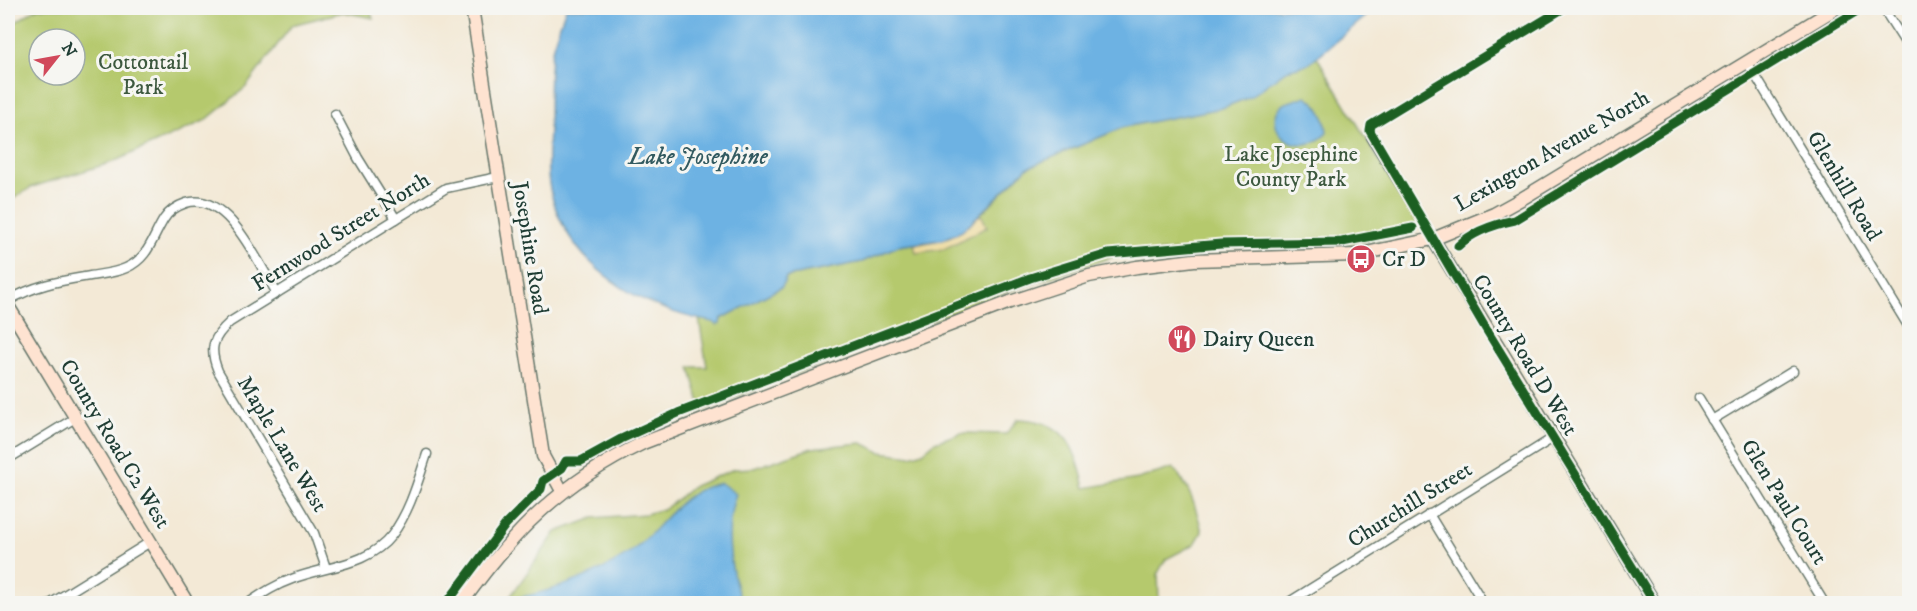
<svg xmlns="http://www.w3.org/2000/svg" width="1917" height="611" viewBox="0 0 1917 611" font-family="'IM FELL DW Pica',serif">
  <rect width="100%" height="100%" fill="#f6f6f2"/>
  <filter id="ink" filterUnits="userSpaceOnUse"><feTurbulence type="fractalNoise" baseFrequency=".0167" numOctaves="2"/><feDisplacementMap in="SourceGraphic" scale="12" xChannelSelector="R" yChannelSelector="G"/><feConvolveMatrix kernelMatrix="1 2 1 2 8 2 1 2 1" color-interpolation-filters="sRGB"/></filter>
  <filter id="wash" filterUnits="userSpaceOnUse"><feTurbulence type="fractalNoise" baseFrequency=".008" numOctaves="4" result="noise"/><feDisplacementMap in="SourceGraphic" scale="24" xChannelSelector="R" yChannelSelector="G"/><feGaussianBlur stdDeviation="1.35" result="paint"/><feColorMatrix in="noise" values="0 0 0 0 0 0 0 0 0 0 0 0 0 0 0 0 0 1.4 0 .05"/><feComposite in="paint" operator="in"/></filter>
  <g filter="url(#wash)">
    <rect width="100%" height="100%" fill="#f3e9d6"/>
    <!-- green -->
    <g fill="#b5c96d" stroke="#6a8350" stroke-width="1.5" fill-rule="evenodd">
      <path d="M37 8H369L373 18 343 12 292 25 246 87 206 120 113 162 32 187 8 202V27ZM39 39H75V75H39Z"/>
      <polygon points="1317,57 1417,223 1413,233 1338,246 1227,247 1115,256 1006,292 702,410 690,367 707,367 699,319 713,322 721,319 782,287 786,277 862,262 898,246 941,240 968,227 1027,168 1124,127 1222,108 1250,97 1287,70 1308,64"/>
      <path d="M1018 419C1065 420 1075 446 1085 488L1138 479 1173 468C1190 487 1196 507 1202 532L1195 544 1166 559 1158 573 1159 603 505 604 556 532 594 518 646 514 666 508 694 486 734 469 754 468 812 448 862 443 881 452 911 456 923 452 935 442 961 433 1006 434Z"/>
    </g>
    <!-- sand -->
    <path fill="#eeda9e" stroke="#868c69" stroke-width="1.5" d="M978 216H982L987 227 944 249 916 253 914 245C940 241 961 237 978 216Z"/>
    <!-- water -->
    <g fill="#6db2e3" stroke="#46788c" stroke-width="1.5">
      <path d="M566 8H1376L1308 64 1287 70 1250 97 1222 108 1124 127 1027 168 962 231 941 240 898 246 862 262 786 277 782 287 721 319 720 324 717 325 713 322C642 310 569 267 551 193 545 171 549 147 549 125 550 101 548 74 552 51 555 37 561 22 566 8Z"/>
      <path d="M1306 96C1319 104 1326 117 1327 133 1299 162 1258 128 1283 104Z"/>
      <path d="M721 483 736 494C724 527 729 570 742 603H513L517 598C555 590 595 576 628 554 661 532 678 489 721 483Z"/>
    </g>
  </g>
  <g filter="url(#ink)">
    <g fill="none" stroke-linecap="round" stroke-linejoin="round">
      <!-- street casing -->
      <g stroke="#69796d" stroke-width="11">
        <g id="street">
          <polyline points="1883,8 1910,50"/>
          <polyline points="1747,62 1910,329"/>
          <polyline points="335,114 358,158 396,219"/>
          <polyline points="1433,239 1371,137 1371,125 1564,8"/>
          <path d="M8 301C34 285 60 281 90 276 102 274 115 273 126 268 149 258 152 238 164 219 169 211 177 206 186 203 228 190 258 264 277 293"/>
          <polyline points="1699,398 1825,604"/>
          <polyline points="1712,420 1793,371"/>
          <polyline points="8,459 75,418"/>
          <polyline points="1429,514 1484,604"/>
          <path d="M326 568 314 533 218 371C209 349 212 338 230 322L446 188 498 177"/>
          <polyline points="50,604 150,542"/>
          <path d="M247 604C262 594 275 585 292 579 326 566 368 566 392 535 410 511 418 481 427 454"/>
          <polyline points="1286,604 1553,438"/>
        </g>
      </g>
      <!-- secondary casing -->
      <g stroke="#69796d" stroke-width="15">
        <g id="secondary">
          <polyline points="472,8 543,456 562,491"/>
          <polyline points="1433,239 1655,604"/>
          <polyline points="8,306 188,604"/>
          <path d="M461 604C513 531 562 482 643 443L1010 302 1089 276 1137 267 1194 260 1356 255 1433 239 1494 214 1523 198 1836 8"/>
        </g>
      </g>
      <!-- street -->
      <use href="#street" stroke="#fff" stroke-width="8"/>
      <!-- secondary -->
      <use href="#secondary" stroke="#fee3d1" stroke-width="12"/>
      <!-- cycleway casing -->
      <g stroke="#f6f6f2" stroke-width="13">
        <g id="cycleway">
          <polyline points="1564,8 1371,125 1370,131 1486,329 1655,604"/>
          <path d="M1458 246C1472 232 1496 224 1515 220L1862 8"/>
          <polyline points="446,604 506,524 541,489 543,481 562,468 566,461 581,461 621,439 678,413 1030,278 1108,254 1221,244 1342,242 1413,228"/>
        </g>
      </g>
      <!-- cycleway -->
      <use href="#cycleway" stroke="#1b5e20" stroke-width="9"/>
    </g>
  </g>
  <!-- icons -->
  <defs>
    <g id="bus-disc" transform="scale(1.5)"><circle r="9.5" fill="#d1495b" stroke="#f6f6f2"/><path d="M-5-6H5V4H4V6H2V4H-2V6H-4V4H-5ZM-3.5-4V0h7V-4ZM-3.5 1.2v1.5H-2V1.2ZM2 1.2v1.5H3.5V1.2Z" fill="#fff"/></g>
    <g id="restaurant-disc" transform="scale(1.5)"><circle r="9.5" fill="#d1495b" stroke="#f6f6f2"/><path d="M-5-6h1v4h1v-4h1v4h1v-4h1v5L-1.5 .5V6h-2V.5L-5-1ZM5-6V6H3V1.5H1.5Q1.5-4 5-6Z" fill="#fff"/></g>
  </defs>
  <g fill-rule="evenodd">
    <use href="#bus-disc" x="1361" y="259"/>
    <use href="#restaurant-disc" x="1182" y="339"/>
  </g>
  <g text-anchor="middle" dominant-baseline="central" stroke-width="6" stroke-linejoin="round" paint-order="stroke">
    <!-- park labels -->
    <g font-size="22" fill="#3d593f" stroke="#f6f6f2">
      <text x="143" y="62">Cottontail<tspan x="143" dy="25">Park</tspan></text>
      <text x="1291" y="154">Lake Josephine<tspan x="1291" dy="25">County Park</tspan></text>
    </g>
    <!-- street labels -->
    <g font-size="22" fill="#1f3d34" stroke="#f6f6f2">
      <text transform="translate(1552 151) rotate(-30)">Lexington Avenue North</text>
      <text transform="translate(1844 186) rotate(59)">Glenhill Road</text>
      <text transform="translate(341 232) rotate(-32)">Fernwood Street North</text>
      <text transform="translate(530 248) rotate(81)">Josephine Road</text>
      <text transform="translate(1525 355) rotate(59)">County Road D West</text>
      <text transform="translate(115 444) rotate(59)">County Road C2 West</text>
      <text transform="translate(282 444) rotate(59)">Maple Lane West</text>
      <text transform="translate(1784 502) rotate(58)">Glen Paul Court</text>
      <text transform="translate(1410 505) rotate(-32)">Churchill Street</text>
    </g>
    <!-- poi labels -->
    <g font-size="22" fill="#1f3d34" stroke="#f6f6f2" text-anchor="start">
      <text x="1382" y="259">Cr D</text>
      <text x="1203" y="339">Dairy Queen</text>
    </g>
    <!-- water labels -->
    <g font-size="24" font-style="italic" fill="#325a60" stroke="#f6f6f2">
      <text x="698" y="157">Lake Josephine</text>
    </g>
  </g>
  <!-- margin -->
  <rect width="1917" height="611" fill="none" stroke="#f6f6f2" stroke-width="30"/>
  <!-- north arrow -->
  <g transform="translate(57 57) rotate(59)"><circle r="28" fill="#f6f6f2" stroke="#a0aca6" stroke-width="1.5"/>
  <path d="M0-4.5L10 22L0 15L-10 22Z" fill="#d1495b"/>
  <text y="-9" font-size="16" font-weight="bold" text-anchor="middle" fill="#1f3d34">N</text>
  </g>
</svg>
